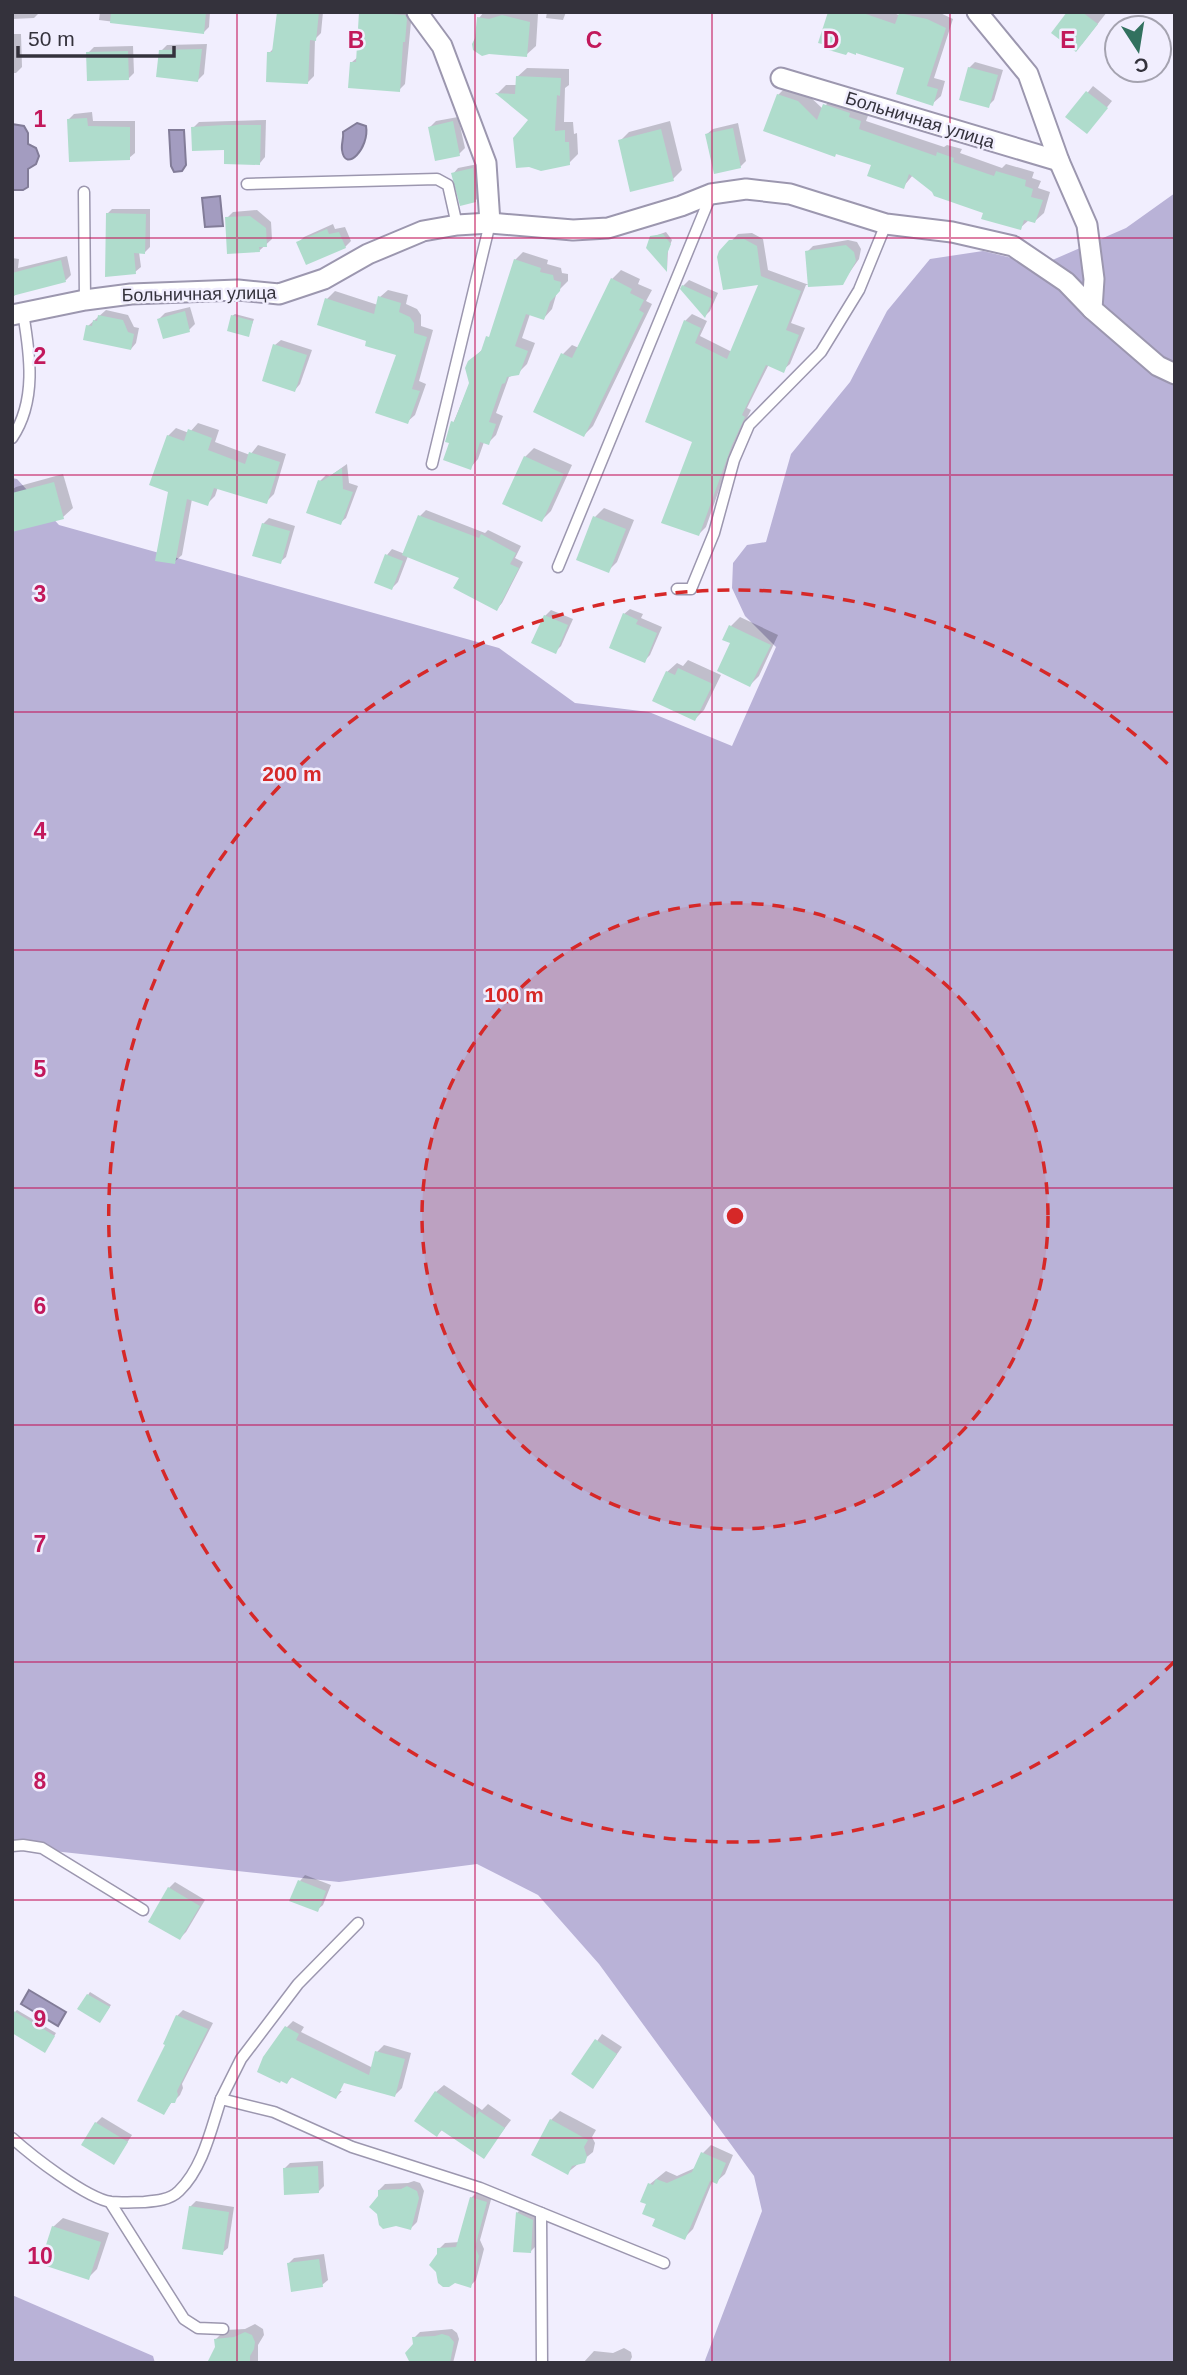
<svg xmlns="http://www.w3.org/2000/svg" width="1187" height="2375" viewBox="0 0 1187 2375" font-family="Arial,sans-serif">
  <rect width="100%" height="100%" fill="#f1eefe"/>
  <!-- forest -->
  <g fill="#b9b2d7">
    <polygon points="1175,193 1175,2363 704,2363 762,2211 754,2176 599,1964 538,1895 477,1864 339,1882 35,1849 12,1852 12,478 17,479 59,525 499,648 575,703 649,712 732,746 776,647 745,616 732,588 733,563 747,545 766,542 791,454 850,382 887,311 930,259 983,251 1041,265 1126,228"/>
    <polygon points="12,2295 153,2356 155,2363 12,2363"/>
  </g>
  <!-- water -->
  <g fill="#a39cc0" stroke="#827c98" stroke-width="2">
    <path d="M357 123 366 126C370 148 345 174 342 150 341 144 344 138 343 132Z"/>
    <polygon points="12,124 24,126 28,133 28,144 36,148 39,156 36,164 28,169 28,187 23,190 12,190"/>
    <polygon points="184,130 186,165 182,171 174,172 171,166 169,130"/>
    <polygon points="220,196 223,226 205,227 202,198"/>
    <polygon points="29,1990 66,2012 58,2026 21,2004"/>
  </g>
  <!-- shadow -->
  <g fill="#0003">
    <polygon points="12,12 40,12 34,18 12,19"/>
    <polygon points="100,12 210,12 209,27 203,33 99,20"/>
    <polygon points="279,12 323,12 321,33 315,39 314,76 308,82 269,53 274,48"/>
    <polygon points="361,12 412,12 405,84 399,90 352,62 358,57"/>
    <polygon points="484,12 538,14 536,46 526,55 479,18"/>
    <polygon points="547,12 566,12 563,20 546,18"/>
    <polygon points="830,12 891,12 899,15 902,12 938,12 953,19 934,78 945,81 941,96 932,104 907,67"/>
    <polygon points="1071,12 1107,12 1082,44"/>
    <polygon points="12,34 21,34 22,67 16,73 12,73"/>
    <polygon points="207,44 204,74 198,80 161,51 167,45"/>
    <polygon points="133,46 134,73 128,79 88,53 94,47"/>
    <polygon points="975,62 1003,70 994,100 988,106 969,68"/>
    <polygon points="527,68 569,69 569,85 565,88 564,122 573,122 574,134 577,133 578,154 569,163 531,119 498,93 506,85 517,85 517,77"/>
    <polygon points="787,86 806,93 823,109 833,96 869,113 866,121 944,147 947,145 962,149 960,153 1002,168 1006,164 1034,172 1032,178 1041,181 1038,188 1050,192 1044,213 1035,221 1029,220 1020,228 934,191 913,175 903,187 778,95"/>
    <polygon points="1093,86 1112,101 1092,126 1068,117"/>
    <polygon points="92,112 93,121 135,121 135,153 129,158 69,119 74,114"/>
    <polygon points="458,117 465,148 459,154 430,127 436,121"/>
    <polygon points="266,120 265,157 260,163 193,128 199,122"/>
    <polygon points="670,121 682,170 673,179 620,141 629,132"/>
    <polygon points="738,123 746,161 740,167 707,134 713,129"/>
    <polygon points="478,164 481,195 475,201 453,174 458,168"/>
    <polygon points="112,209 150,209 150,247 145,252 139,252 141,267 135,272 107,214"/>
    <polygon points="257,210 271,222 272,239 259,251 227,218 233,212"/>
    <polygon points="333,224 335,229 345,227 351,241 345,247 298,243 304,237"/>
    <polygon points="666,232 672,240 668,250 667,270 652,237"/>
    <polygon points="752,233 763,239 768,270 809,285 807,252 813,246 848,240 857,242 861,249 859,259 842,283 806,285 791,323 805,328 790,364 783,370 769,364 747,408 751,410 738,436 706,527 699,534 685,321 692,314 707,321 700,336 732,352 761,283 721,252 738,234"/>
    <polygon points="523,252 548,260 547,264 561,268 562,273 568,274 568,281 557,292 552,309 544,318 530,314 522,338 535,343 527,364 518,373 509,377 496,413 503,416 496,435 488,443 484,442 478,459 470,468 451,442 449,433 470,383 469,362 483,349 492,333 515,260"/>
    <polygon points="67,256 71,275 66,280 17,293 12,298 12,258 19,259 18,268"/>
    <polygon points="621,270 640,279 638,284 652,290 646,301 652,304 593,426 584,435 535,411 563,354 572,345 579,348 612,279"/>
    <polygon points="689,280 718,293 710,311 705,316 683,286"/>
    <polygon points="388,290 408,295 406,304 417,309 421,315 421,326 433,330 419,381 426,384 415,415 407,422 399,353 368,339 327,299 335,291 378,305 380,297"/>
    <polygon points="190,307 195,324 189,330 159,319 165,313"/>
    <polygon points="106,310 128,315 134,327 139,328 136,343 131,349 88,326"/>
    <polygon points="235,314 254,319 248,335 232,316"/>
    <polygon points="281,340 312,350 300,384 295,390 275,345"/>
    <polygon points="198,423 219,430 215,442 250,455 258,445 286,454 274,494 266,502 218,487 215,496 207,504 192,499 182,555 174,562 168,436 176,428 189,433"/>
    <polygon points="534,448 572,465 551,511 542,520 525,457"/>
    <polygon points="347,464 349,483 358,486 346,518 340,523 320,481 326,475 330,476"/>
    <polygon points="63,474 73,508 63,517 12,518 12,490 16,487"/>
    <polygon points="604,508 634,520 617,562 608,571 595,517"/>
    <polygon points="426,510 485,533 488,530 521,546 515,558 523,562 502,603 497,609 461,577 408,556 398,582 392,588 387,555 392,549 405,554 420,516"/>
    <polygon points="269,518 295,526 286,557 280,562 263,524"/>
    <polygon points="630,609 643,614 641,618 662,627 650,655 644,661 624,614"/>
    <polygon points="551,610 573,619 561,646 555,652 534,642 545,616"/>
    <polygon points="740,617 778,635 759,676 750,685 732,642 731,626"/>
    <polygon points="688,660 721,675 704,710 695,719 667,672 677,663 683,666"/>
    <polygon points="305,1875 331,1885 323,1905 317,1910 300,1881"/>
    <polygon points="175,1882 205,1900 186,1932 180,1938 169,1888"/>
    <polygon points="90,1992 111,2005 102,2018 88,1995"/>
    <polygon points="17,2010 56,2033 47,2048 15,2012"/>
    <polygon points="183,2010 213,2023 182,2084 183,2088 180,2095 174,2101 176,2096 164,2113 177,2016"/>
    <polygon points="293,2021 304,2027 301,2032 373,2068 377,2052 384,2045 411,2053 402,2088 395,2095 347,2082 343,2090 350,2076 347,2075 338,2091 342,2091 336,2097 293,2076 287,2082 286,2028"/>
    <polygon points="602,2034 622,2047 598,2081 574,2074"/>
    <polygon points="444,2085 482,2110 488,2104 511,2120 484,2156 443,2129 437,2135 436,2092"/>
    <polygon points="560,2111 596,2130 592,2137 595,2143 593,2152 567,2173 551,2120"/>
    <polygon points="102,2117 132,2135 114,2163 96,2123"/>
    <polygon points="711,2145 733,2155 725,2174 716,2182 713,2180 693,2229 684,2238 657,2218 650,2184 666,2171 677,2176 697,2167 703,2153"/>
    <polygon points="323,2161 324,2186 318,2192 285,2168 290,2163"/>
    <polygon points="414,2181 420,2183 424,2191 417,2222 411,2228 380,2197 379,2190 385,2184 408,2183"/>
    <polygon points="477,2192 492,2196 480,2240 484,2249 476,2280 470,2286 439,2254 439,2249 445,2243 460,2242 471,2198"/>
    <polygon points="196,2201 234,2207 228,2248 222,2253 190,2207"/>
    <polygon points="523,2207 538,2214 536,2246 530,2252 517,2213"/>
    <polygon points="63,2218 109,2233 97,2269 88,2278 53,2227"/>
    <polygon points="324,2254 328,2280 322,2285 288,2264 294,2258"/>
    <polygon points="255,2324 263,2329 264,2335 258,2345 258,2363 216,2363 216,2339 225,2330 245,2329"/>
    <polygon points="452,2329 457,2333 459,2339 453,2363 414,2363 414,2338 420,2332"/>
    <polygon points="624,2348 631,2352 632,2357 629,2363 583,2363 594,2351 613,2353"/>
  </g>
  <!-- building -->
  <g fill="#afdccc">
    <polygon points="111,12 206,12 204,34 110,23"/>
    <polygon points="277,12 319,12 316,41 310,40 308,84 266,82 267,52 272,52"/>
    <polygon points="359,12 405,15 407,19 405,42 403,42 400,92 348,88 350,62 356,62"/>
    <polygon points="828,12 860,12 895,24 899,13 927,19 946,28 927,86 938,89 933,106 896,94 904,68 856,53 856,55 848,52 846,55 825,49 826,45 818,43"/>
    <polygon points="1067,12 1082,12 1098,24 1076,52 1051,33"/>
    <polygon points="502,15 530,22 527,57 489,54 482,56 473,50 472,44 475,38 477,17 489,19"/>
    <polygon points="202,49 198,82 156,77 159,50"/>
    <polygon points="128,51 129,80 87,81 86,52"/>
    <polygon points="968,67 998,75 989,108 959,100"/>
    <polygon points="516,76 561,78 560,96 557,95 555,131 565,130 565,142 569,142 570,165 541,171 529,167 516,168 513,138 528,120 495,93 515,94"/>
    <polygon points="1086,91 1108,108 1087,134 1065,117"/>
    <polygon points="777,94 798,101 817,120 823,104 850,113 849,117 861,121 859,129 936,156 937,152 954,158 953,162 994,176 996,171 1026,180 1025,186 1033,189 1031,197 1043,200 1035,223 1024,220 1021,230 981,219 983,213 934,196 932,192 909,174 904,189 867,176 871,165 836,154 835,157 763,131"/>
    <polygon points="87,118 88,126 130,127 130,160 69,162 67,119"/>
    <polygon points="453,121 460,156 435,161 428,127"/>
    <polygon points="224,125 261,125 260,165 224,164 224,150 192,151 191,127"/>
    <polygon points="733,128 741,168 714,174 705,134"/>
    <polygon points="661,129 674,181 630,192 618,140"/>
    <polygon points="473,168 476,202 460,206 451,173"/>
    <polygon points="106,213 146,214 145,254 134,253 136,274 105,277"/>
    <polygon points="250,216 266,228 267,247 259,247 260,252 227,254 225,217"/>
    <polygon points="327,229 329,234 339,232 346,248 306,265 296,242"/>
    <polygon points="663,234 671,244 667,254 667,272 646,248 650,236"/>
    <polygon points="744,239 757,246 761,276 801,291 786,330 799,335 784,373 766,365 742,415 745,417 732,445 699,536 661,523 692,442 645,422 684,320 701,328 695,343 727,359 758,285 723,290 717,257 719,251 729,240"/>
    <polygon points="846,245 854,252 856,261 843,285 808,287 805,251"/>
    <polygon points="514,259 541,268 540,272 553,275 554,280 561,282 560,291 550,302 544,320 526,314 515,346 528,351 519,375 507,377 505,383 502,384 489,422 496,424 489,445 480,442 471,470 443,460 449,443 445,442 451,421 454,422 469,383 465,368 468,361 481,351 486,336 489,337"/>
    <polygon points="61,260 66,282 12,296 12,273"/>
    <polygon points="611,278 632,289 630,293 644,300 639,310 644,313 584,437 533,412 561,353 572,358"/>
    <polygon points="682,285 713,299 705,318 680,289"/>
    <polygon points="378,296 401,303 399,312 410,317 414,323 414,333 427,337 412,389 420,391 408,424 375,413 396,355 365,346 366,341 317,325 325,298 374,314"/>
    <polygon points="185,311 190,332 163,339 157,319"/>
    <polygon points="98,315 123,320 128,332 134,334 131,350 83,340 86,325 92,326 93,320 97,321"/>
    <polygon points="231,315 253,321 249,337 227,331"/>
    <polygon points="273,344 307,355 295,392 262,381"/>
    <polygon points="188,429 212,438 208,450 245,464 249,452 280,462 267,504 214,488 208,506 187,499 175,564 155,561 168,492 149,485 167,435 184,441"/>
    <polygon points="524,456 564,474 542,522 502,504"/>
    <polygon points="342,468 343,489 353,492 341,525 306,513 318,480 322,481"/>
    <polygon points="54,482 64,519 12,532 12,493"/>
    <polygon points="418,515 479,538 481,534 516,553 510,564 519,568 497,611 453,588 459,578 402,555"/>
    <polygon points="593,516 626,529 609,573 576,560"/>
    <polygon points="262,523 290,531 281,564 252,556"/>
    <polygon points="385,554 403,561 392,590 374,583"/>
    <polygon points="623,613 638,620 636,624 657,633 645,663 609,648"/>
    <polygon points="544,615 568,625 556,654 531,643"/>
    <polygon points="729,625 771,645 750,687 717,671 730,643 722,640"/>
    <polygon points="678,668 713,684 695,721 652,701 666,671 675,675"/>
    <polygon points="298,1880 326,1891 318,1912 289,1901"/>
    <polygon points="168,1887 200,1906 180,1940 148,1922"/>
    <polygon points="87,1994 110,2007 100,2023 77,2009"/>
    <polygon points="12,2010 55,2036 45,2053 12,2033"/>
    <polygon points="176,2015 208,2029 177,2091 178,2095 175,2103 171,2103 164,2115 137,2101 165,2045 163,2044"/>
    <polygon points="285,2026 299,2034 296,2040 369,2075 375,2051 405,2059 395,2097 344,2083 336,2099 291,2077 287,2084 281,2081 280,2083 257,2072 263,2057"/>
    <polygon points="595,2039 617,2054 593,2089 571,2074"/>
    <polygon points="435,2091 474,2118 479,2111 505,2128 484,2159 441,2130 437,2137 414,2121"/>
    <polygon points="550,2119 588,2140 584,2147 587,2157 585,2163 572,2166 568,2175 531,2155"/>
    <polygon points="95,2122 128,2142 114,2165 81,2145"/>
    <polygon points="701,2152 726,2163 717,2184 710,2181 685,2240 652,2226 655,2219 642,2214 646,2204 640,2202 648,2183 653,2185 656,2179 667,2183 692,2172"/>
    <polygon points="318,2166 319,2193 284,2195 283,2168"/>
    <polygon points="407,2186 417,2191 419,2198 411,2230 396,2226 383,2229 379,2225 377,2214 369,2207 378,2196 378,2190 401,2189"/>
    <polygon points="470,2197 487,2202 475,2247 479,2256 471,2288 455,2283 449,2287 443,2287 438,2283 436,2272 429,2265 437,2254 437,2248 456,2247"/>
    <polygon points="189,2206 229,2212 223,2255 182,2249"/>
    <polygon points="516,2212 533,2220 531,2253 513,2252"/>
    <polygon points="52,2226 101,2242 89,2280 40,2264"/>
    <polygon points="319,2259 323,2287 291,2292 287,2263"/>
    <polygon points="245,2332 252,2335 255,2342 254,2349 250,2356 250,2363 207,2363 215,2347 214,2339 234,2337"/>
    <polygon points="442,2334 449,2336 454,2342 450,2363 410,2363 405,2353 413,2344 412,2337 435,2336"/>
  </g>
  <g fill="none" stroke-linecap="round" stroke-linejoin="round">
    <!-- service casing -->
    <g stroke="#9c97af" stroke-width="13">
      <g id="service">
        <polyline points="247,184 437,179 448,185 457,225"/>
        <polyline points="84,192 85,300"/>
        <path d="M12 438C37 401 30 354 23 313"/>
        <polyline points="432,464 490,223"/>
        <polyline points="558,567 711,195"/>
        <polyline points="677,589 691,589 714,533 734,460 749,425 821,352 859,290 886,224"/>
        <polyline points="12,1846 23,1845 42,1848 143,1910"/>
        <polyline points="221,2099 241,2059 298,1984 358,1923"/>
        <path d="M12 2138C32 2156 86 2198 111 2202 121 2203 134 2202 144 2202 156 2201 170 2200 179 2191 203 2168 211 2129 221 2099L274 2112 352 2147 480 2188 664 2263"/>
        <polyline points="110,2202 184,2319 198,2328 223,2329"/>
        <polyline points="541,2213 542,2363"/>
      </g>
    </g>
    <!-- minor casing -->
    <g stroke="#9c97af" stroke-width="23">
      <g id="minor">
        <polyline points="417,12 442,46 486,163 490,223"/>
        <polyline points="977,12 1028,74 1059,161 1087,225 1094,279 1092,309"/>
        <polyline points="781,78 1059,161"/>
        <polyline points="12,315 85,300 131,294 238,290 279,294 324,279 368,254 423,231 457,225 490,223 573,230 608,228 681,206 711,194 746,189 790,194 886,224 952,232 1013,246 1066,282 1092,309 1158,366 1175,374"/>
      </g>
    </g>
    <!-- service -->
    <use href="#service" stroke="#fff" stroke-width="10"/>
    <!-- minor -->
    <use href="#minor" stroke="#fff" stroke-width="19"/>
  </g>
  <!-- grid -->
  <path fill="none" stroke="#c2185b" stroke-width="2" stroke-opacity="0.55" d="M237 12V2363M475 12V2363M712 12V2363M950 12V2363M12 238H1175M12 475H1175M12 712H1175M12 950H1175M12 1188H1175M12 1425H1175M12 1662H1175M12 1900H1175M12 2138H1175"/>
  <!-- distance rings -->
  <circle cx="735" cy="1216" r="313" fill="#d62828" fill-opacity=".12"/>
  <g fill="none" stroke="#d62828" stroke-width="3.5" stroke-dasharray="12 9">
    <circle cx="735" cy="1216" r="313"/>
    <path d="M1174 1662A626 626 0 1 1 1174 770"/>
  </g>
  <g text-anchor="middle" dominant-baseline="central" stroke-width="5" stroke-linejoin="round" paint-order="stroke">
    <!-- street labels -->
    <g font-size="18" fill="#34323c" stroke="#f1eefe">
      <text transform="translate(920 120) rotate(17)">Больничная улица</text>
      <text transform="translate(199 294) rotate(-1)">Больничная улица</text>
    </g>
  </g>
  <g font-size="23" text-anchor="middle" font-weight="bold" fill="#c2185b" stroke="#f1eefe" stroke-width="5" stroke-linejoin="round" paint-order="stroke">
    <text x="356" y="48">B</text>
    <text x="594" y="48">C</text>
    <text x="831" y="48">D</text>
    <text x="1068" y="48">E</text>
    <text x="40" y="127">1</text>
    <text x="40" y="364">2</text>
    <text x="40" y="602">3</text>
    <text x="40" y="839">4</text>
    <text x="40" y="1077">5</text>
    <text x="40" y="1314">6</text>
    <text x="40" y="1552">7</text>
    <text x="40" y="1789">8</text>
    <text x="40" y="2027">9</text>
    <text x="40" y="2264">10</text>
  </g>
  <circle cx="735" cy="1216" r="10" fill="#d62828" stroke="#f1eefe" stroke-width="3.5"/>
  <g font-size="21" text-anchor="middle" font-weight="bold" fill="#d62828" stroke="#f1eefe" stroke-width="5" stroke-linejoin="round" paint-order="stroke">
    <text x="292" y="781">200 m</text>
    <text x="514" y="1002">100 m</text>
  </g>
  <!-- border -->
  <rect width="1187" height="2375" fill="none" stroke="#34323c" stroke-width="28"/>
  <!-- north arrow -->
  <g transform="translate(1138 49) rotate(168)"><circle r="33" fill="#f1eefe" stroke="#a5a3b0" stroke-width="2"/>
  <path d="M0-5L12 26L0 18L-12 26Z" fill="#32715f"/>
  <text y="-10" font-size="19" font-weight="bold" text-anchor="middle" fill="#34323c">С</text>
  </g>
  <!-- scale -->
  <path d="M18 46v10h156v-10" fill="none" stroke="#34323c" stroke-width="3.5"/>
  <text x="28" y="46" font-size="21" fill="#34323c" stroke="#f1eefe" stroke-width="5" paint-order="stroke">50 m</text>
</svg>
